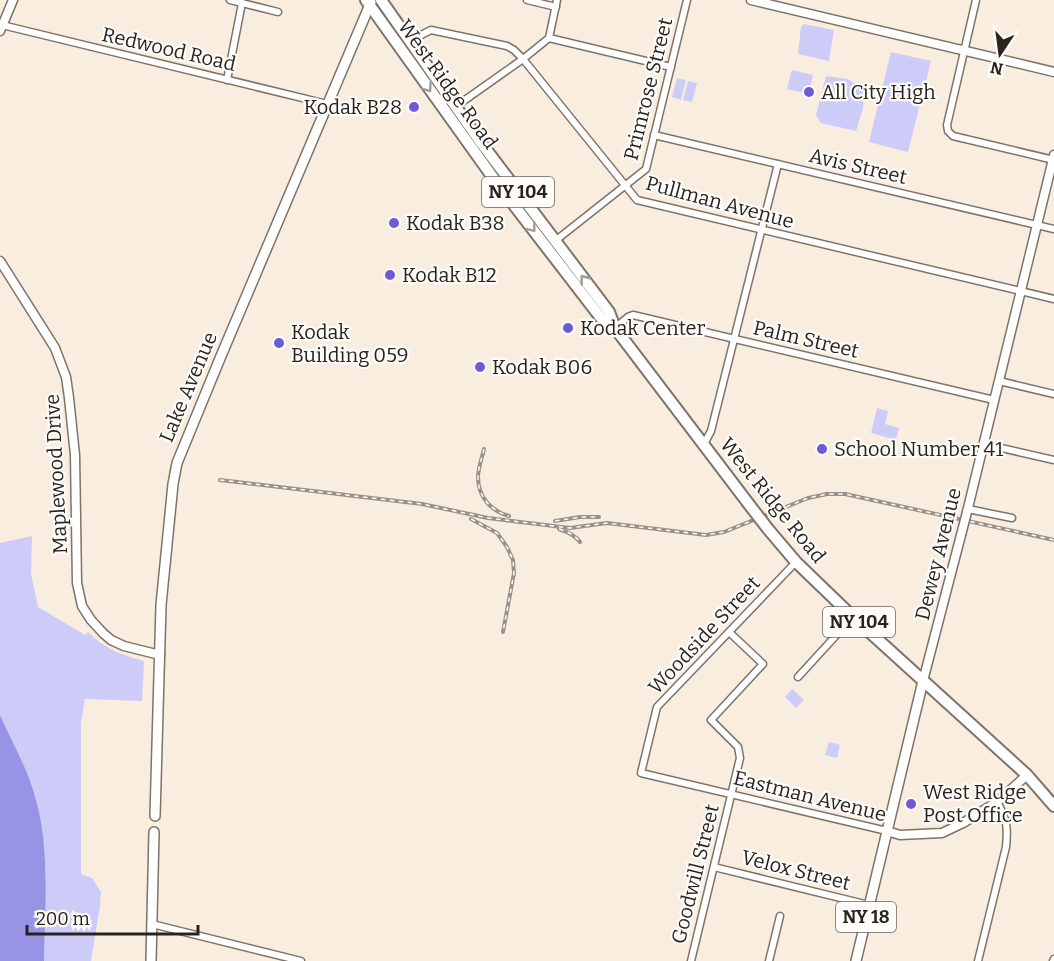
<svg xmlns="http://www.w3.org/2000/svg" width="1054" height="961" viewBox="0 0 1054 961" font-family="Bitter,serif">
  <rect width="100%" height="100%" fill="#f9ede0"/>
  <!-- green -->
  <g fill="#cdccf8">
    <polygon points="804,24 834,30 829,61 798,54 801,27"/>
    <polygon points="891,52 931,61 908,152 869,142"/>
    <polygon points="792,70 813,75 809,94 787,89"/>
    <polygon points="826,76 848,79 864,91 863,108 856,131 821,123 816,115"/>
    <polygon points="677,78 686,80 681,100 672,97"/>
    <polygon points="688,81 697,83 692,102 683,100"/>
    <polygon points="877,408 888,411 885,424 899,428 896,440 871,433"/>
    <path d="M32 536 31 574 38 607 85 635 88 632C104 649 122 655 144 661L142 701 85 699 81 723V874L92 878 101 892 100 906 91 961H44L45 886 43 841 36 798 30 781 0 715V543Z"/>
    <polygon points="792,689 804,700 796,708 785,697"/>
    <polygon points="829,742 840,745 837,758 825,755"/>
  </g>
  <!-- water -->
  <path fill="#9993e5" d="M0 715C12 742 27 768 35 796 50 847 45 908 44 961H0Z"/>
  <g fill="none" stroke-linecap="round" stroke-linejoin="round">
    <!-- street casing -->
    <g stroke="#7e7368" stroke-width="9">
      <g id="street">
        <polyline points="230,0 278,12"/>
        <polyline points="527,0 556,7"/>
        <polyline points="976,0 947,125 948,131 953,136 1054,160"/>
        <polyline points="2,25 327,104"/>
        <polyline points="549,38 671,67"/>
        <polyline points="411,42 423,34 431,30 507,46 514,50 523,59 637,200 1054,299"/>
        <polyline points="227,80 242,3"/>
        <polyline points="455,107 523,59 549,38 557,0"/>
        <polyline points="654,135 1054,229"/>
        <polyline points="555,241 646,169 687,0"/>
        <polyline points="615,328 628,317 633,315 994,400"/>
        <polyline points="999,381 1054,394"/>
        <polyline points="704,444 711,431 778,164"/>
        <polyline points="984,444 1054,460"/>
        <polyline points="968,509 1012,518"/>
        <polyline points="796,562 657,707 641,773 887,831"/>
        <polyline points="798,677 853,617"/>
        <polyline points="714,867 869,905"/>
        <polyline points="152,924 301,961"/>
        <polyline points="691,961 740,758 738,747 711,720 763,664 729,632"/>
        <polyline points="769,961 780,916"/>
        <path d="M978 961 1006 847C1008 827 1007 819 997 802"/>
        <polyline points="1053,961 1054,959"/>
      </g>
    </g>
    <!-- secondary casing -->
    <g stroke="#7e7368" stroke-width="11">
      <g id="secondary">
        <polyline points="751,0 1054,72"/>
        <polyline points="0,31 13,0"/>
        <polyline points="0,261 55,348 66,377 69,398 75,455 77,583 82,606 91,620 103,633 111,640 124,646 160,655"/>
        <polyline points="967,512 1054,155"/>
        <polyline points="923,681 961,535"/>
        <polyline points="887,831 900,835 942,833 963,823 997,802 1027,775"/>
      </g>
    </g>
    <!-- primary casing -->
    <g stroke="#7e7368" stroke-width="12">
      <g id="primary">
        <polyline points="155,816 161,605 173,484 177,463 221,356 371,2"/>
        <polyline points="151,961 154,832"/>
        <polyline points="856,961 923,681"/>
      </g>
    </g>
    <!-- highway casing -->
    <g stroke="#7e7368" stroke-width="14">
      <g id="highway">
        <polyline points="366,0 494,179 601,318 615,328 751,507"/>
        <polyline points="381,0 479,140 609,312 615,328"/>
        <polyline points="768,529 796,562 853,617 1027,775 1054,806"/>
      </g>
    </g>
    <!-- street -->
    <use href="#street" stroke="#fff" stroke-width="6"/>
    <!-- secondary -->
    <use href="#secondary" stroke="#fff" stroke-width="8"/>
    <!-- primary -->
    <use href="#primary" stroke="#fff" stroke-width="9"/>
    <!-- highway -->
    <use href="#highway" stroke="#fff" stroke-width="10"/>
    <!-- rail casing -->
    <g stroke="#999187" stroke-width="4">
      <g id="rail">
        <path d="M484 449C482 458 478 468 478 477 478 497 491 511 509 516"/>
        <polyline points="220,480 422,504 488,518 570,528 607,523 706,535 724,532 808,498 827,494 845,494 1054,540"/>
        <polyline points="471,519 497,533 507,547 513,560 514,573 503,632"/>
        <polyline points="555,521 580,517 599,517"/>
        <path d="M559 529C568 532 575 535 580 542"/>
      </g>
    </g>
    <!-- rail -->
    <use href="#rail" stroke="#fefcf9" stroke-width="1.5" stroke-dasharray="4.5" stroke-linecap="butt"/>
    <!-- secondary-bridge casing -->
    <g stroke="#7e7368" stroke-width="11" stroke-linecap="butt">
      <polyline id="secondary-bridge" points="961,535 967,512"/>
    </g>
    <!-- highway-bridge casing -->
    <g stroke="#7e7368" stroke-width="14" stroke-linecap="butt">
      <polyline id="highway-bridge" points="751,507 768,529"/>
    </g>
    <!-- secondary-bridge -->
    <use href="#secondary-bridge" stroke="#fff" stroke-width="8"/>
    <!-- highway-bridge -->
    <use href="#highway-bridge" stroke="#fff" stroke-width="10"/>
  </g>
  <!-- one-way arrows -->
  <defs><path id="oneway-chevron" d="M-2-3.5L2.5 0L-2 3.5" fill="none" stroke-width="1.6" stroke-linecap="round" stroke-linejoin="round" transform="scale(1.5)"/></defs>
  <g stroke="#9e9c9a">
    <use href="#oneway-chevron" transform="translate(428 88) rotate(55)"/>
    <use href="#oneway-chevron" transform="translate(532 228) rotate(52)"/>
    <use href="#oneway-chevron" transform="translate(584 279) rotate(-127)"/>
  </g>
  <!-- markers -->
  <g fill="#6e5ad4" stroke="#fefcf9" stroke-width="2">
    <circle cx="809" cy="92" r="6"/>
    <circle cx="414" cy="107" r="6"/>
    <circle cx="394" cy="223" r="6"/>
    <circle cx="390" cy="275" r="6"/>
    <circle cx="568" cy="328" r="6"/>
    <circle cx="279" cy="343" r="6"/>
    <circle cx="480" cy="367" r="6"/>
    <circle cx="822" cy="449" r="6"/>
    <circle cx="911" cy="804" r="6"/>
  </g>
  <g text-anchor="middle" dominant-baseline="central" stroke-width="4.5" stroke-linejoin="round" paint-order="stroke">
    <!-- shield labels -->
    <g fill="#fefcf9" stroke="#686460" stroke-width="1.5">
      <rect x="482" y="177" width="72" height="30" rx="4.5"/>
      <rect x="823" y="607" width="72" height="30" rx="4.5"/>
      <rect x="836" y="902" width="60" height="30" rx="4.5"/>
    </g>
    <g font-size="18" font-weight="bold" fill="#28231e">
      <text x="518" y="192">NY 104</text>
      <text x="859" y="622">NY 104</text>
      <text x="866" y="917">NY 18</text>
    </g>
    <!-- street labels -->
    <g font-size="20" fill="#28231e" stroke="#fefcf9">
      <text transform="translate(169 49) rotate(13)">Redwood Road</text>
      <text transform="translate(448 84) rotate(54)">West Ridge Road</text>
      <text transform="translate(648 89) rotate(-76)">Primrose Street</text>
      <text transform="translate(858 166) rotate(13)">Avis Street</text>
      <text transform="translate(720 202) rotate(15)">Pullman Avenue</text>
      <text transform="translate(806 339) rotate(13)">Palm Street</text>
      <text transform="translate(188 387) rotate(-67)">Lake Avenue</text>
      <text transform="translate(56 474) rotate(-93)">Maplewood Drive</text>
      <text transform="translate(773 500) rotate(51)">West Ridge Road</text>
      <text transform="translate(938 554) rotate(-76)">Dewey Avenue</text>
      <text transform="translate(704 635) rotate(-47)">Woodside Street</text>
      <text transform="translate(810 796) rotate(14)">Eastman Avenue</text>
      <text transform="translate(796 870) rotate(14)">Velox Street</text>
      <text transform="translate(695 874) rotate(-76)">Goodwill Street</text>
    </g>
    <!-- poi labels -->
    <g font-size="20" fill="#28231e" stroke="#fefcf9" text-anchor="start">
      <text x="821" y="92">All City High</text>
      <text x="402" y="107" text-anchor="end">Kodak B28</text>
      <text x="406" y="223">Kodak B38</text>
      <text x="402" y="275">Kodak B12</text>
      <text x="580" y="328">Kodak Center</text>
      <text x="291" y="332">Kodak<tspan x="291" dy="23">Building 059</tspan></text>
      <text x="492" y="367">Kodak B06</text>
      <text x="834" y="449">School Number 41</text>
      <text x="923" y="792">West Ridge<tspan x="923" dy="23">Post Office</tspan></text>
    </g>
  </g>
  <!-- north arrow -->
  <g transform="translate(1000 54) rotate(193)" stroke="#fefcf9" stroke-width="4.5" paint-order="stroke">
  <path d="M0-4.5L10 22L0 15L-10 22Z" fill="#28231e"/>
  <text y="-9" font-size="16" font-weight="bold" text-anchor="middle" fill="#28231e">N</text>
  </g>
  <!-- scale -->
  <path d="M27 925v9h171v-9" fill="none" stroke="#28231e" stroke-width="3"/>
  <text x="36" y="925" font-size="18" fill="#28231e" stroke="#fefcf9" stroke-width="4.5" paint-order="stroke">200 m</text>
</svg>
